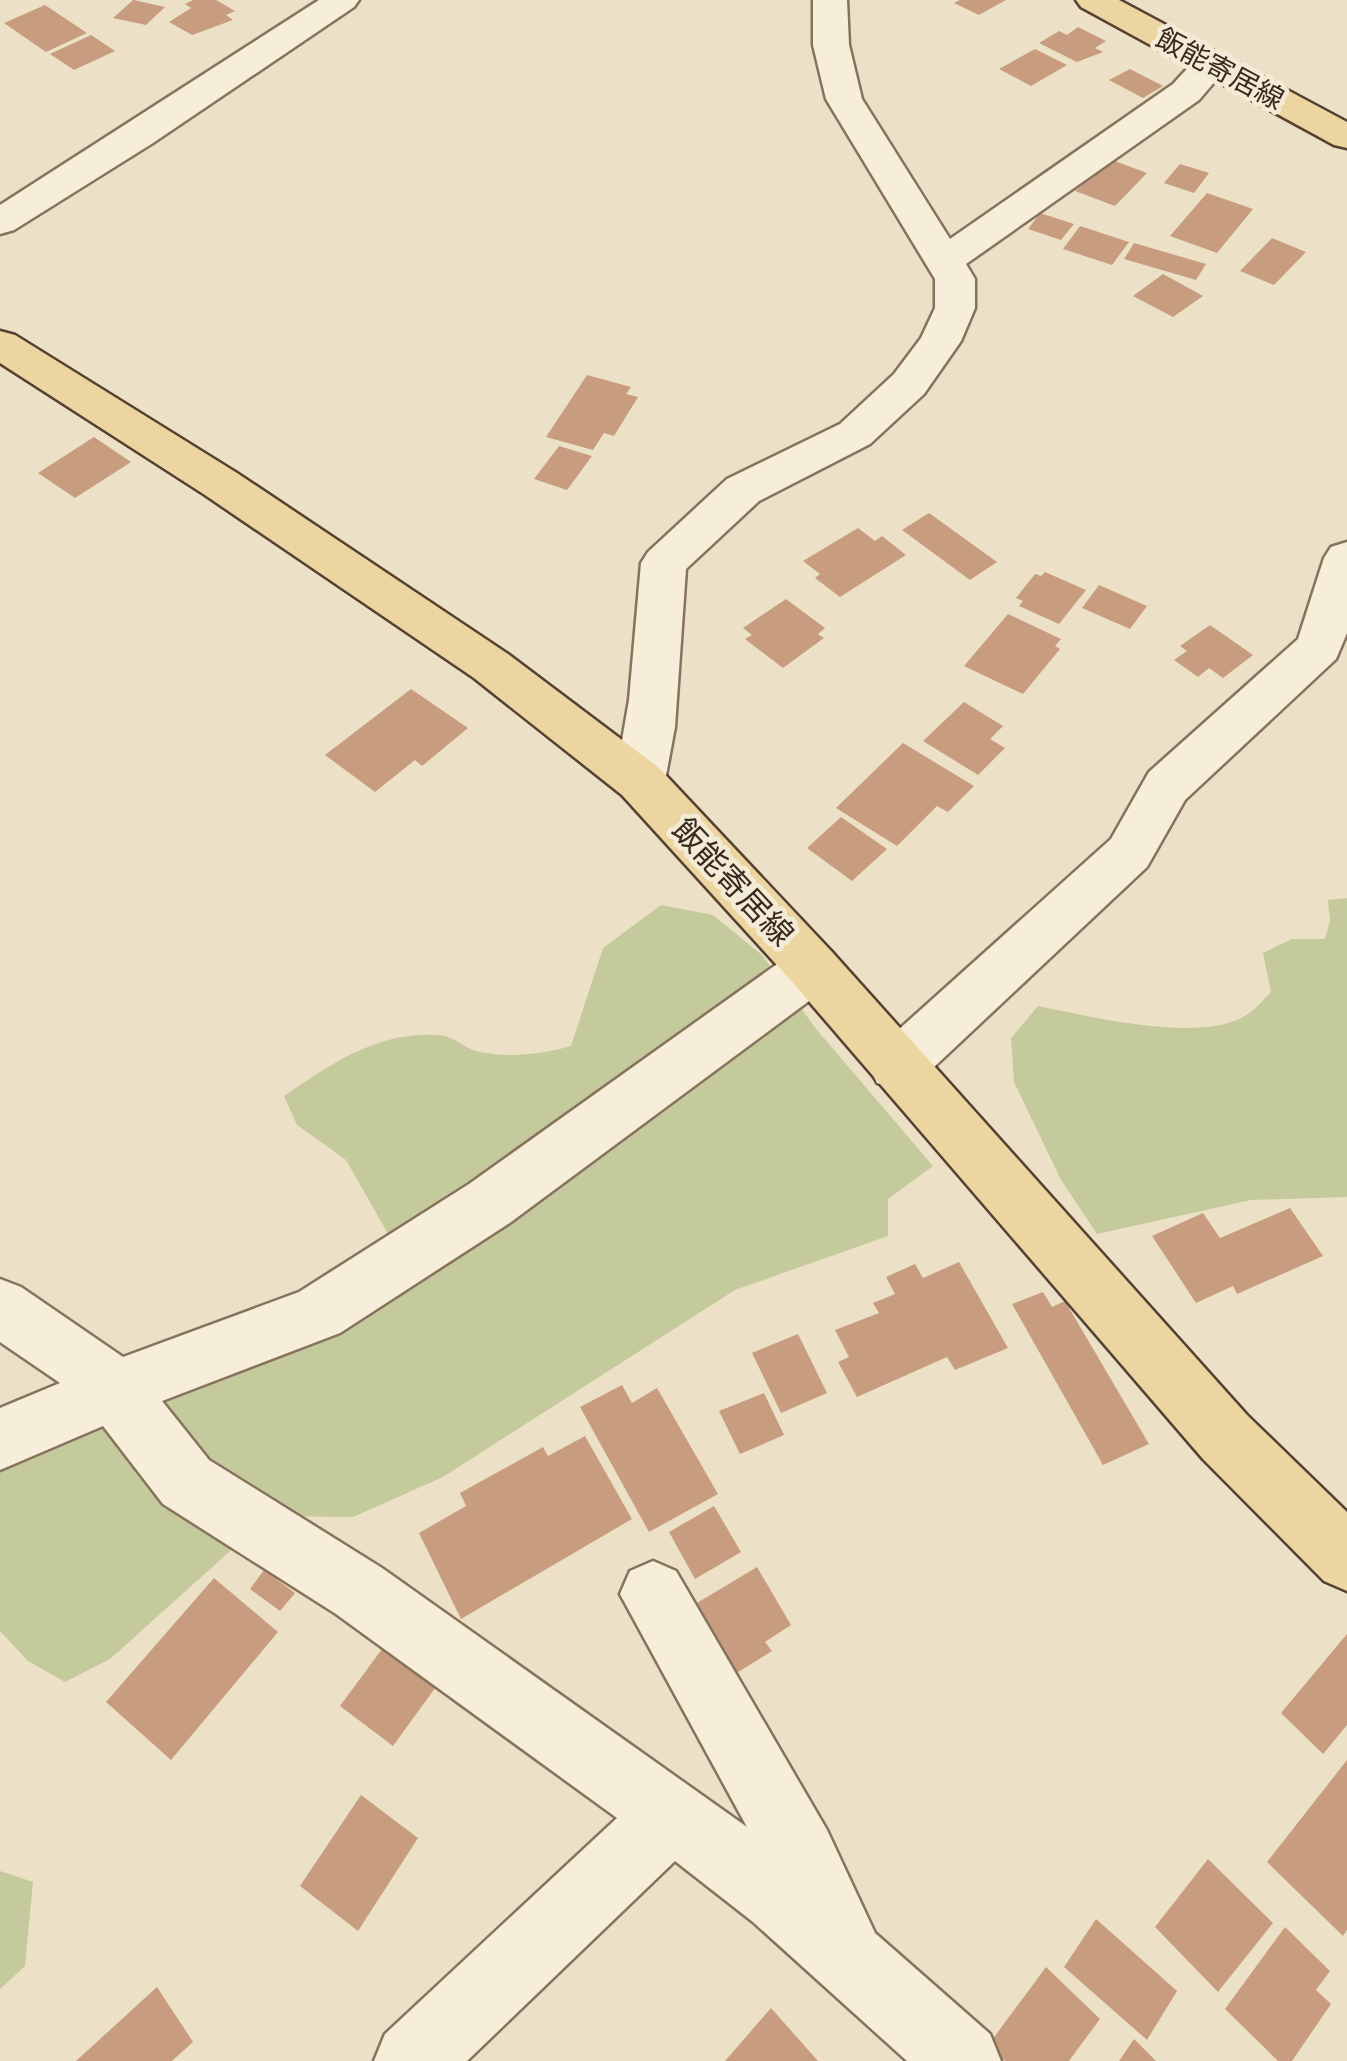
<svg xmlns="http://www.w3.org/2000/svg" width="1347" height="2061" viewBox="0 0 1347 2061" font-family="'Libre Baskerville','Noto Sans JP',serif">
  <rect width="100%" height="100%" fill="#ece1c6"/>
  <!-- green -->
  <g fill="#c4ca9b">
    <path d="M1347 898V1197L1251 1200 1097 1234 1061 1180 1014 1082 1011 1038 1038 1006C1088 1016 1205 1045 1248 1014 1257 1008 1264 999 1271 992L1263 953 1292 939H1325L1330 921 1328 900Z"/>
    <path d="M661 905 713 915 762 955 817 1030 933 1166 888 1199V1236L735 1290 443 1477 353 1517 269 1516 110 1659 65 1682 28 1661 0 1631V1463L395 1246 346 1160 297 1125 284 1096C331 1064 377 1031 438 1035 452 1035 465 1049 480 1052 512 1058 541 1054 571 1046L603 948Z"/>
    <polygon points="0,1871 33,1882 25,1966 0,1989"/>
  </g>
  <!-- building -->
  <g fill="#c89d7f">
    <polygon points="133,0 134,0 165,7 146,25 113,18"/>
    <polygon points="193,0 216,0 235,11 226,15 233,20 192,35 169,22 191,8 185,4"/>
    <polygon points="960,0 1006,0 979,15 954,3"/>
    <polygon points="45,5 87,33 46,52 4,23"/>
    <polygon points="1078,27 1106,41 1095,48 1103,52 1077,62 1039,43 1059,31 1067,35"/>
    <polygon points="91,35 115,51 74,70 50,54"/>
    <polygon points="1035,49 1067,65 1031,86 999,69"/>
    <polygon points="1130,69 1163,86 1143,98 1109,80"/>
    <polygon points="1112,160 1147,173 1115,206 1075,191"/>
    <polygon points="1180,164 1209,173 1194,193 1164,183"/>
    <polygon points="1207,193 1253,209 1217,253 1170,236"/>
    <polygon points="1040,213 1074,224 1061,240 1028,229"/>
    <polygon points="1080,226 1129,242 1112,265 1063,249"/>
    <polygon points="1272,238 1306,252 1274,285 1240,271"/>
    <polygon points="1134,243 1206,264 1196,280 1124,259"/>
    <polygon points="1163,274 1203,296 1173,317 1133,296"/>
    <polygon points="587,375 631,387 626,394 638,397 614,436 604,433 593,450 546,437"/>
    <polygon points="94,437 131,462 75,498 38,473"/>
    <polygon points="559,446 592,456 567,490 534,479"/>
    <polygon points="929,513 997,562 970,580 902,530"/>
    <polygon points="858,528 875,541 882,536 906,555 840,597 815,578 820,574 803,561"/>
    <polygon points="1045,572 1086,590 1059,624 1019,606 1023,601 1016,598 1035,574 1041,576"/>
    <polygon points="1099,585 1147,606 1130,629 1082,608"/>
    <polygon points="786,599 825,628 818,634 824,638 783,668 745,639 752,635 743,628"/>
    <polygon points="1008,614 1061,639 1055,646 1060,649 1023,694 964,666"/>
    <polygon points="1210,625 1253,655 1223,678 1209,668 1198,677 1174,660 1187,651 1180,646"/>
    <polygon points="411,689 468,728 422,766 415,760 375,792 325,755"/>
    <polygon points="964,702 1003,726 990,739 1005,748 978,775 923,741"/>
    <polygon points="903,743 974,786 948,812 937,806 897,846 836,808"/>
    <polygon points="841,817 887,849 852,881 807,848"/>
    <polygon points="1290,1208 1323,1256 1237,1294 1233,1286 1196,1303 1152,1236 1203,1213 1220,1238"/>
    <polygon points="959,1262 1008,1348 955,1370 947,1357 857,1397 838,1362 849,1357 835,1330 879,1313 873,1303 895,1294 886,1277 915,1264 923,1278"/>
    <polygon points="1043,1292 1052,1307 1065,1301 1149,1444 1103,1465 1012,1304"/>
    <polygon points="798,1334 827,1393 781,1413 752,1353"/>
    <polygon points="622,1385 632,1403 657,1388 718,1494 649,1532 580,1407"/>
    <polygon points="764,1393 784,1435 740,1454 719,1411"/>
    <polygon points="585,1436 632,1519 461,1619 419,1533 466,1506 460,1493 543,1447 548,1456"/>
    <polygon points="714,1506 741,1552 695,1579 669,1532"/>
    <polygon points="757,1567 791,1625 765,1642 772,1651 727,1679 687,1609"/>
    <polygon points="264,1570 295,1593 280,1611 250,1589"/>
    <polygon points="214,1578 278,1632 171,1760 106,1702"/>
    <polygon points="1347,1634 1347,1725 1323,1754 1281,1713"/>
    <polygon points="385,1645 438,1684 393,1746 340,1706"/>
    <polygon points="1347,1760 1347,1930 1343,1936 1267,1862"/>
    <polygon points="361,1795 418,1838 358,1931 300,1886"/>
    <polygon points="1208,1859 1273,1923 1218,1992 1155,1927"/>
    <polygon points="1096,1919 1177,1991 1147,2040 1064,1967"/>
    <polygon points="1285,1927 1330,1971 1316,1990 1331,2004 1292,2061 1278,2061 1225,2009"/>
    <polygon points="1046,1967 1100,2019 1069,2061 1005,2061 989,2044"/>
    <polygon points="157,1987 193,2042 172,2061 76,2061"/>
    <polygon points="771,2008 818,2061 725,2061"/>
    <polygon points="1134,2039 1156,2061 1119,2061"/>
  </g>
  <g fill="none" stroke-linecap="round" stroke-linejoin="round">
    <!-- minor casing -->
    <g stroke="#86735d" stroke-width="5">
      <g id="minor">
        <polygon points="319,0 359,0 354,7 153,143 14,230 0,234 0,205"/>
        <path d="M813 0H847L849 45 862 99 950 239 1173 84C1189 67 1198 52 1223 58L1228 66 1199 100 966 264 975 279V308L961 341 924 394 870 444 759 501 686 569 675 727 665 781 658 795 640 800 622 795 615 781 629 700 641 563 648 552 727 479 840 424 894 374 921 338 935 308V279L826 99 813 45Z"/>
        <polygon points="1347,542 1347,633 1336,659 1185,800 1147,867 917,1083 897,1090 877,1083 869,1066 877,1049 1111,839 1149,772 1298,639 1324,558 1331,547"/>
        <polygon points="813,946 832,952 840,968 832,984 511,1222 340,1333 162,1401 209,1460 382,1568 747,1827 620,1594 630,1571 653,1561 676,1571 827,1830 875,1933 990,2034 1001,2061 907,2061 753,1922 675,1861 467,2061 374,2061 385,2034 617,1818 336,1614 163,1504 103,1426 0,1470 0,1408 60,1383 0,1342 0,1279 21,1287 123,1357 299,1292 469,1184 794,952"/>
      </g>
    </g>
    <!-- major casing -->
    <g stroke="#544131" stroke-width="5">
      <g id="major">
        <polygon points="1076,0 1119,0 1347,122 1347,148 1334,145 1081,7"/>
        <polygon points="0,331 15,335 237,473 508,654 658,767 832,952 1247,1415 1347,1512 1347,1591 1324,1581 1203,1459 794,984 622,795 474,678 205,495 0,363"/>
      </g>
    </g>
    <!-- minor -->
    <use href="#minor" fill="#f7eed9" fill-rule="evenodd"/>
    <!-- major -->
    <use href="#major" fill="#ecd5a1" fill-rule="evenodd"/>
  </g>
  <g text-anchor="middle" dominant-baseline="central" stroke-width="9" stroke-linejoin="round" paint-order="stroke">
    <!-- far-street labels -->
    <g font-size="28" fill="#372b20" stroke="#f4ebd6">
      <text transform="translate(1220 69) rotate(28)">飯能寄居線</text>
    </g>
    <!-- street labels -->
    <g font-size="32" fill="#372b20" stroke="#f4ebd6">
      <text transform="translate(733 882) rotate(47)">飯能寄居線</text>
    </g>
  </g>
</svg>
